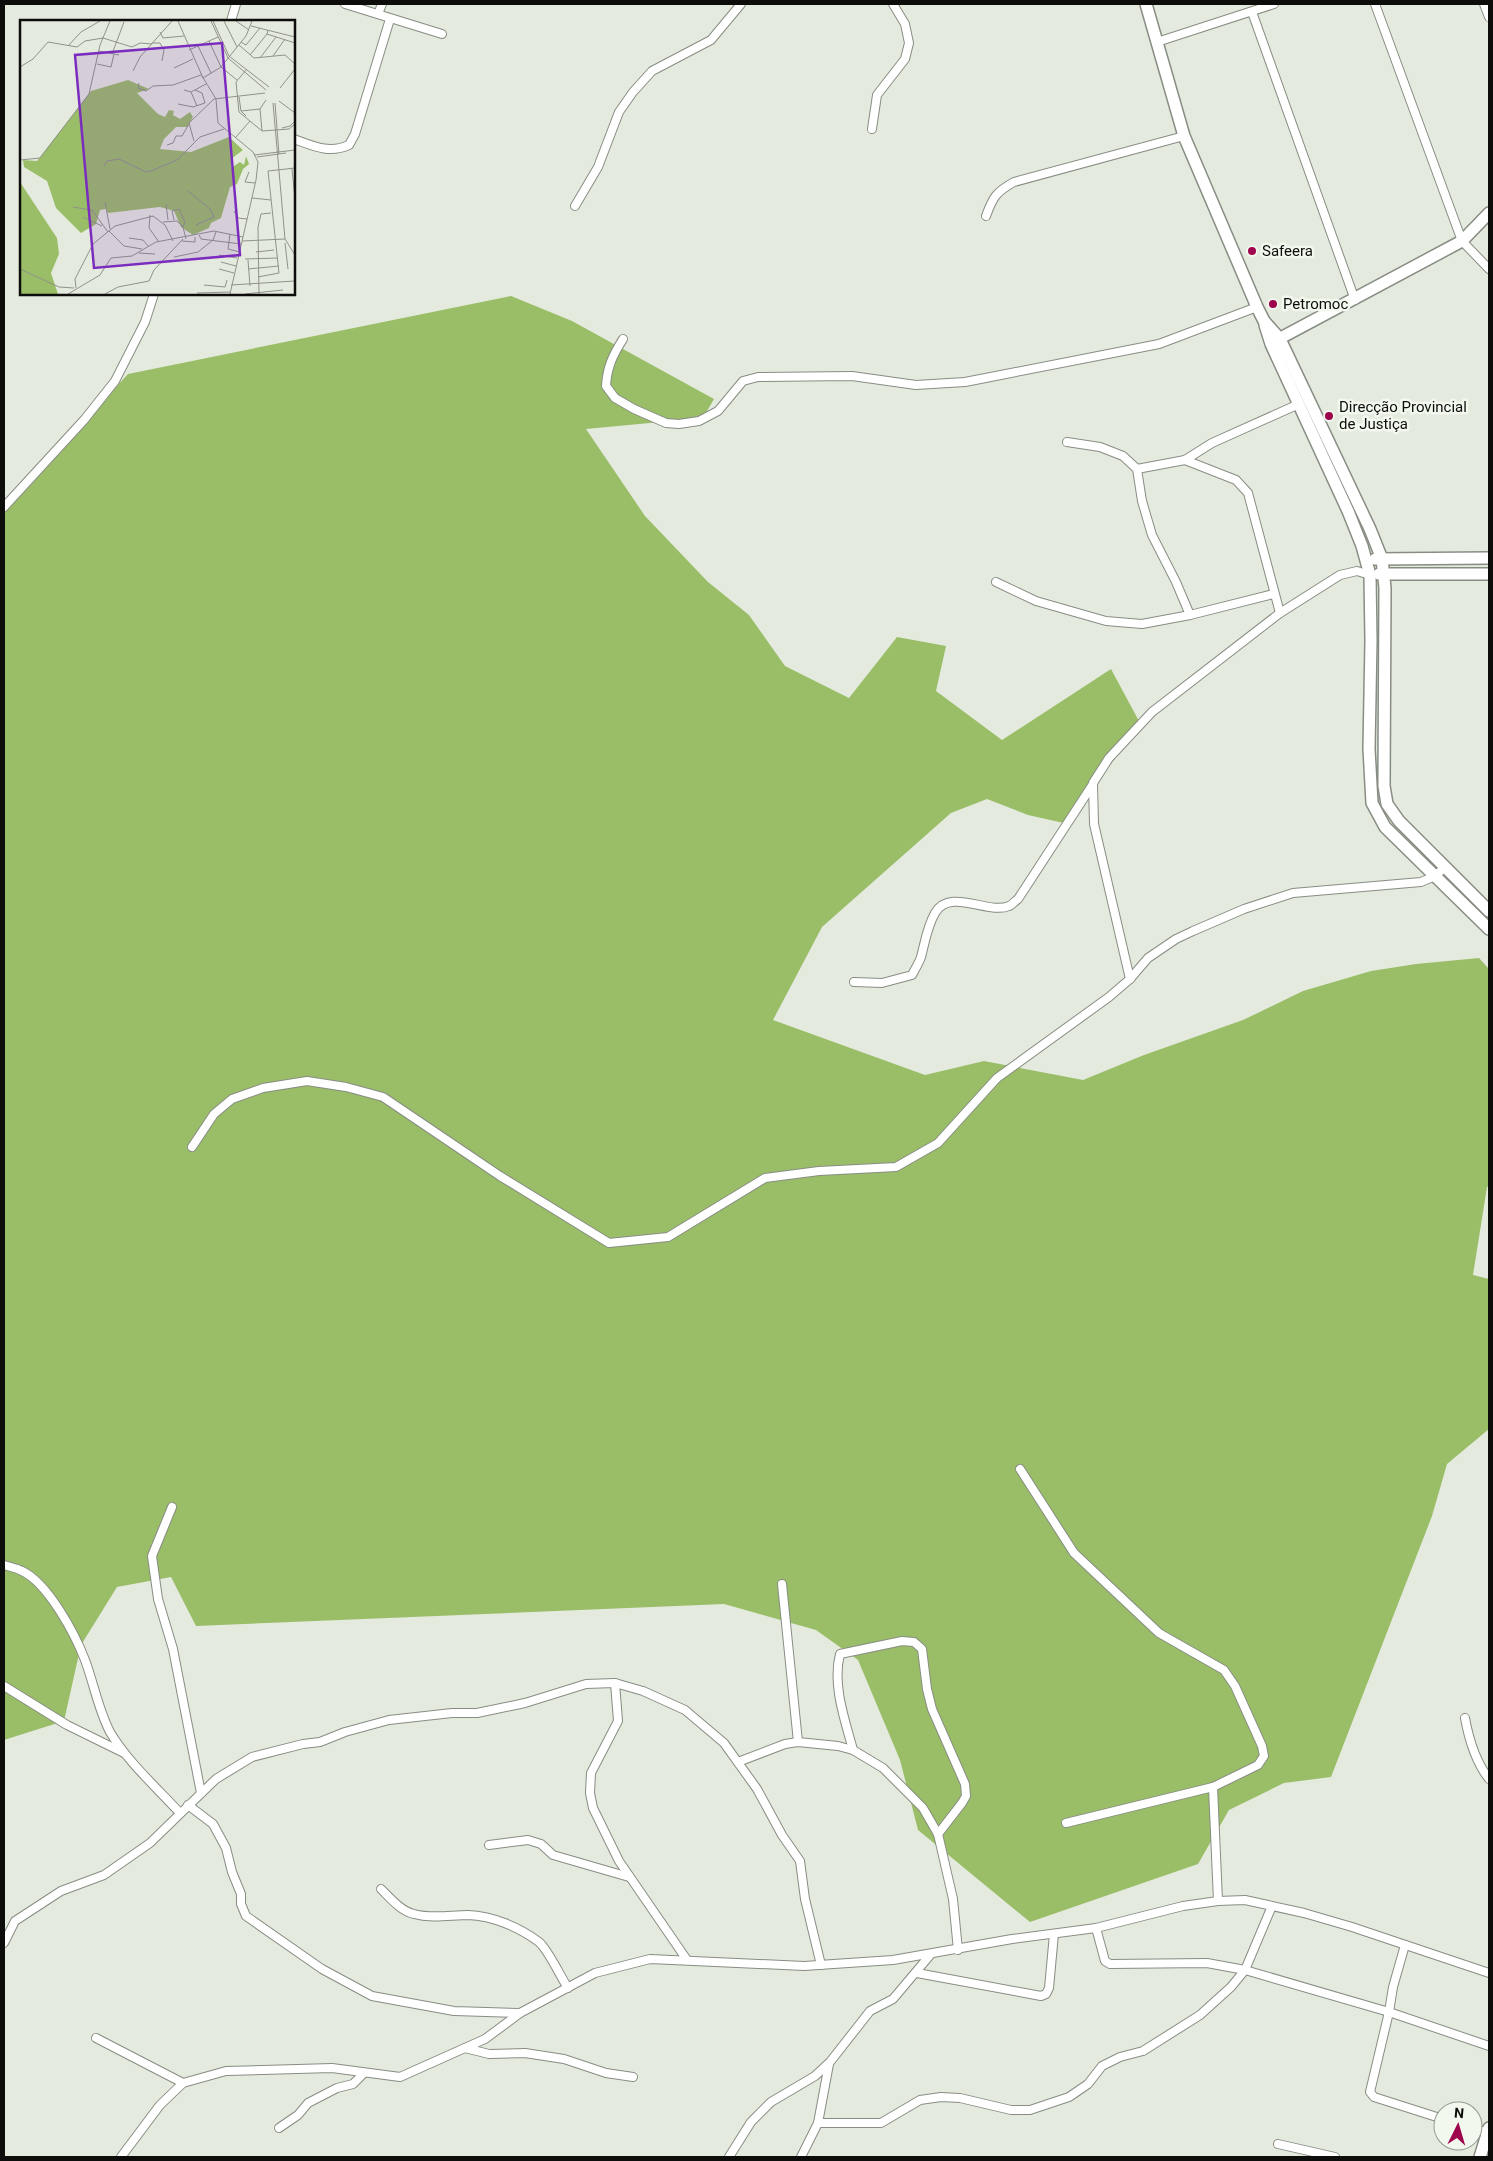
<svg xmlns="http://www.w3.org/2000/svg" width="1493" height="2161" viewBox="0 0 1493 2161" font-family="Roboto,sans-serif">
  <rect width="100%" height="100%" fill="#e5eadf"/>
  <!-- forest -->
  <polygon fill="#9abe68" points="511,296 572,321 714,399 703,418 586,429 645,516 708,582 749,615 785,666 849,698 897,637 946,646 936,691 1002,740 1111,669 1140,723 1068,824 1028,815 987,799 951,813 822,927 773,1020 925,1075 984,1061 1083,1080 1144,1055 1243,1020 1303,991 1371,971 1416,964 1479,958 1489,969 1489,1186 1487,1187 1473,1275 1489,1279 1489,1429 1447,1464 1432,1516 1331,1777 1284,1783 1229,1810 1198,1864 1030,1922 918,1830 900,1760 858,1660 816,1630 724,1604 196,1626 171,1577 117,1587 81,1645 64,1721 4,1740 4,509 128,374"/>
  <g fill="none" stroke-linecap="round" stroke-linejoin="round">
    <!-- street casing -->
    <g stroke="#888d83" stroke-width="10">
      <g id="street">
        <polyline points="345,4 442,34"/>
        <polyline points="1375,4 1462,241 1489,269"/>
        <polyline points="1484,4 1489,17"/>
        <polyline points="1252,12 1355,300"/>
        <polyline points="378,14 382,4"/>
        <polyline points="231,21 236,4"/>
        <polyline points="1157,42 1274,4"/>
        <polyline points="872,129 877,95 905,59 909,43 905,24 893,4"/>
        <path d="M294 139C313 146 329 154 349 145L355 134 390 19"/>
        <polyline points="575,206 598,167 619,112 633,92 652,71 711,40 741,4"/>
        <path d="M986 216C993 197 996 192 1014 182L1184 136"/>
        <path d="M623 339C613 355 607 367 606 386L615 398 634 409 666 423 679 424 699 421 718 411 743 381 758 377 852 376 916 385 965 382 1159 344 1257 307"/>
        <polyline points="1067,442 1100,447 1123,456 1137,469 1142,501 1152,535 1176,582 1190,615"/>
        <polyline points="1185,460 1236,480 1248,493 1280,613"/>
        <polyline points="1137,469 1185,460 1212,443 1299,404"/>
        <polyline points="4,507 84,420 115,381 145,322 154,294"/>
        <polyline points="996,582 1036,601 1106,621 1142,624 1190,615 1273,594"/>
        <polyline points="1130,979 1094,824 1093,783 1109,758 1152,712 1280,613 1340,575 1357,571 1370,575"/>
        <path d="M854 982 882 983 912 975C915 969 919 963 921 957 925 942 927 927 935 913 950 887 988 915 1009 906 1012 905 1015 901 1018 899L1093 784"/>
        <polyline points="192,1147 214,1114 232,1099 263,1088 307,1081 346,1087 383,1097 500,1176 609,1243 668,1237 765,1178 819,1171 896,1167 938,1143 997,1078 1109,997 1130,979 1148,958 1176,939 1193,931 1244,909 1293,893 1421,882 1435,876 1445,867"/>
        <polyline points="1020,1469 1074,1553 1159,1633 1224,1670 1235,1686 1262,1746 1264,1756 1258,1765 1213,1787 1066,1823"/>
        <polyline points="172,1507 152,1556 158,1599 173,1649 201,1793"/>
        <path d="M4 1565C10 1567 17 1568 22 1571 48 1583 75 1634 85 1660 94 1684 98 1709 110 1732 127 1761 157 1788 180 1813"/>
        <polyline points="782,1584 798,1742"/>
        <polyline points="615,1683 618,1721 591,1773 590,1793 593,1808 619,1861 687,1960"/>
        <polyline points="4,1686 67,1725 124,1753"/>
        <path d="M1465 1718C1469 1740 1475 1761 1489 1779"/>
        <path d="M853 1750C845 1720 832 1685 840 1654L902 1641 914 1642 922 1649 927 1689 932 1709 965 1784 966 1796 962 1803 938 1834"/>
        <polyline points="738,1762 785,1744 798,1742 838,1746 853,1750 883,1768 923,1808 938,1834 953,1899 958,1950"/>
        <polyline points="1213,1787 1218,1901"/>
        <polyline points="188,1805 213,1824 226,1848 232,1872 241,1894 241,1904 246,1916 322,1969 372,1996 454,2011 520,2013"/>
        <polyline points="489,1845 528,1840 541,1844 553,1855 629,1877"/>
        <path d="M381 1889C391 1899 401 1911 414 1914 432 1919 451 1915 468 1915 493 1916 519 1927 539 1942 549 1951 560 1976 568 1988"/>
        <polyline points="1096,1928 1105,1961 1110,1964 1207,1963 1245,1970 1389,2012 1489,2046"/>
        <polyline points="4,1943 15,1921 61,1891 104,1875 150,1843 216,1779 252,1757 303,1744 320,1742 345,1732 389,1720 452,1713 477,1713 525,1703 586,1684 615,1683 643,1691 685,1710 724,1743 757,1789 782,1835 800,1861 805,1899 821,1965"/>
        <polyline points="1405,1945 1393,1987 1389,2012 1370,2092 1374,2097 1443,2119"/>
        <polyline points="917,1973 1041,1996 1046,1994 1049,1988 1054,1934"/>
        <polyline points="96,2038 183,2083"/>
        <polyline points="465,2048 489,2054 525,2053 564,2059 606,2073 633,2077"/>
        <polyline points="818,2123 881,2123 920,2100 941,2097 960,2098 1011,2110 1030,2110 1069,2097 1088,2084 1102,2066 1120,2057 1143,2051 1200,2015 1231,1987 1245,1970 1272,1906"/>
        <polyline points="279,2128 298,2115 308,2103 337,2088 353,2084 364,2073"/>
        <polyline points="1473,2128 1488,2133"/>
        <polyline points="1278,2144 1335,2157"/>
        <polyline points="121,2157 160,2105 183,2083 226,2071 332,2068 400,2077 485,2039 520,2013 595,1973 650,1959 804,1966 893,1960 1012,1939 1096,1928 1183,1906 1218,1901 1245,1900 1304,1913 1352,1927 1489,1973"/>
        <polyline points="729,2157 751,2122 771,2102 815,2076 830,2062 870,2011 893,1999 931,1954"/>
        <polyline points="801,2157 818,2123 829,2064"/>
      </g>
    </g>
    <!-- secondary casing -->
    <g stroke="#888d83" stroke-width="14">
      <g id="secondary">
        <polyline points="1146,4 1184,136 1257,307 1264,321 1280,339 1370,529 1382,559 1385,588 1384,786 1387,804 1399,821 1489,911"/>
        <polyline points="1265,325 1271,344 1348,511 1362,546 1370,575 1371,641 1369,749 1372,803 1385,827 1489,929"/>
        <polyline points="1273,342 1462,241 1489,213"/>
        <polyline points="1375,559 1489,558"/>
        <polyline points="1379,574 1489,574"/>
        <polyline points="1480,2157 1489,2128"/>
      </g>
    </g>
    <!-- street -->
    <use href="#street" stroke="#fff" stroke-width="8"/>
    <!-- secondary -->
    <use href="#secondary" stroke="#fff" stroke-width="11"/>
  </g>
  <!-- markers -->
  <g fill="#9e054c" stroke="#f2f8ed" stroke-width="2">
    <circle cx="1252" cy="251" r="5"/>
    <circle cx="1273" cy="304" r="5"/>
    <circle cx="1329" cy="416" r="5"/>
  </g>
  <g text-anchor="middle" dominant-baseline="central" stroke-width="5" stroke-linejoin="round" paint-order="stroke">
    <!-- poi labels -->
    <g font-size="15" fill="#0d0e0b" stroke="#f2f8ed" text-anchor="start">
      <text x="1262" y="251">Safeera</text>
      <text x="1283" y="304">Petromoc</text>
      <text x="1339" y="407">Direcção Provincial<tspan x="1339" dy="17">de Justiça</tspan></text>
    </g>
  </g>
  <!-- overview -->
  <g transform="translate(20 20)">
    <rect width="275" height="275" fill="#e5eadf"/>
    <path d="M108 60 129 69 117 73 138 94 145 97 149 90 154 91 153 95 160 99 170 92 173 97 167 107H156L144 119 140 129 171 132 209 117 223 130 211 139V148L220 142 224 145 226 136 229 144 223 149 217 164 210 167 201 198 191 203 189 208 173 215 161 207 154 191 140 187 88 193 86 189 80 190 76 204 61 213 36 188 27 161 4 147 3 140 17 141 71 71ZM0 162 37 218 39 234 31 253 38 274H0Z" fill="#9abe68"/>
    <path fill="none" stroke="#8f928a" stroke-width="1" d="M158 1 183 58M191 1 208 38 246 70M193 1 209 36 249 67M204 1 217 27M216 1 229 10M231 6 275 17M248 10 247 14 275 23M140 12 143 18 164 16M189 21 201 47 217 60M221 22 226 25 240 8M132 23H140L144 30 142 41M219 25 234 38 265 35 275 44M48 26 61 12 80 1M178 26 191 53M169 30 198 17M79 31 99 35M92 34 104 2M230 35 247 14M253 36 265 19M240 38 256 17M77 44 91 47 94 34M0 47 13 39 28 22 57 27 65 21 83 18 112 27 120 23 132 24M154 48 173 39M226 50 216 62 219 92 242 111 269 109 275 104M113 51 120 37 152 1M182 56 196 79 198 103 233 132 238 142 236 160 210 274M183 58 201 47 226 16 232 1M119 63 118 68 126 71 133 66 153 65 181 55M260 68 275 49M164 70 171 72 177 86M175 70 182 73 185 83M171 72 186 64M219 77 221 91 226 96M259 81 275 93M253 83 265 219 275 235M255 83 259 134M158 84 173 87 185 83M240 89 242 111M221 91 240 89 246 80M262 108 270 106 275 101M216 117 230 101M174 121 169 103 194 79 245 73M147 125 153 123 156 116H162L169 104M234 135 275 130M237 137 266 133M0 140 20 138 69 74 80 25 90 1M84 146 87 141 99 139 126 152 131 151 157 140 180 117 204 109M272 149 275 179M248 151 275 148M229 152 225 162 235 163M168 171 190 189 194 197 176 205M232 178 251 180M85 182 90 209M146 184 148 200M53 187 72 190 88 212M214 191 218 198 227 199M130 195 129 208 139 222M63 197 82 206M154 200 152 191 159 189 165 202 163 207M143 202 157 201 163 207 166 219M89 211 104 226 122 229M210 214 208 229 220 232M179 215 181 219 221 224M109 218 123 220 128 226M162 221 175 222V217M222 221 265 219M265 223 268 249M236 232 254 230M119 233 135 234M199 235 217 238M154 237 178 232 193 220 196 212M225 239 258 238M228 240 230 266M201 242 216 246M0 249 39 267 54 268M199 249 214 253M228 249 259 246M238 257 259 253 248 151M184 265 205 267 207 260M211 265 275 261M56 268 55 259 73 224 95 206 133 196 145 205 153 221M177 273 210 272M48 274 80 255 91 238 112 236 136 222 194 211 223 217M85 274 98 267 129 261 134 250 163 219M225 274 263 270M239 274 238 207 241 194 251 193"/>
    <path fill="#7b2cbf" fill-opacity="0.15" stroke="#7b2cbf" stroke-width="2.5" d="M202 23 220 235 74 248 55 35Z"/>
    <rect width="275" height="275" fill="none" stroke="#0d0e0b" stroke-width="2.5"/>
  </g>
  <!-- border -->
  <rect width="1493" height="2161" fill="none" stroke="#0d0e0b" stroke-width="10"/>
  <!-- north arrow -->
  <g transform="translate(1458 2126) rotate(5)"><circle r="24" fill="#f2f8ed" stroke="#969a93"/>
  <path d="M0-4L9 19L0 12L-9 19Z" fill="#9e054c"/>
  <text y="-8" font-size="14" font-weight="bold" text-anchor="middle" fill="#0d0e0b">N</text>
  </g>
</svg>
